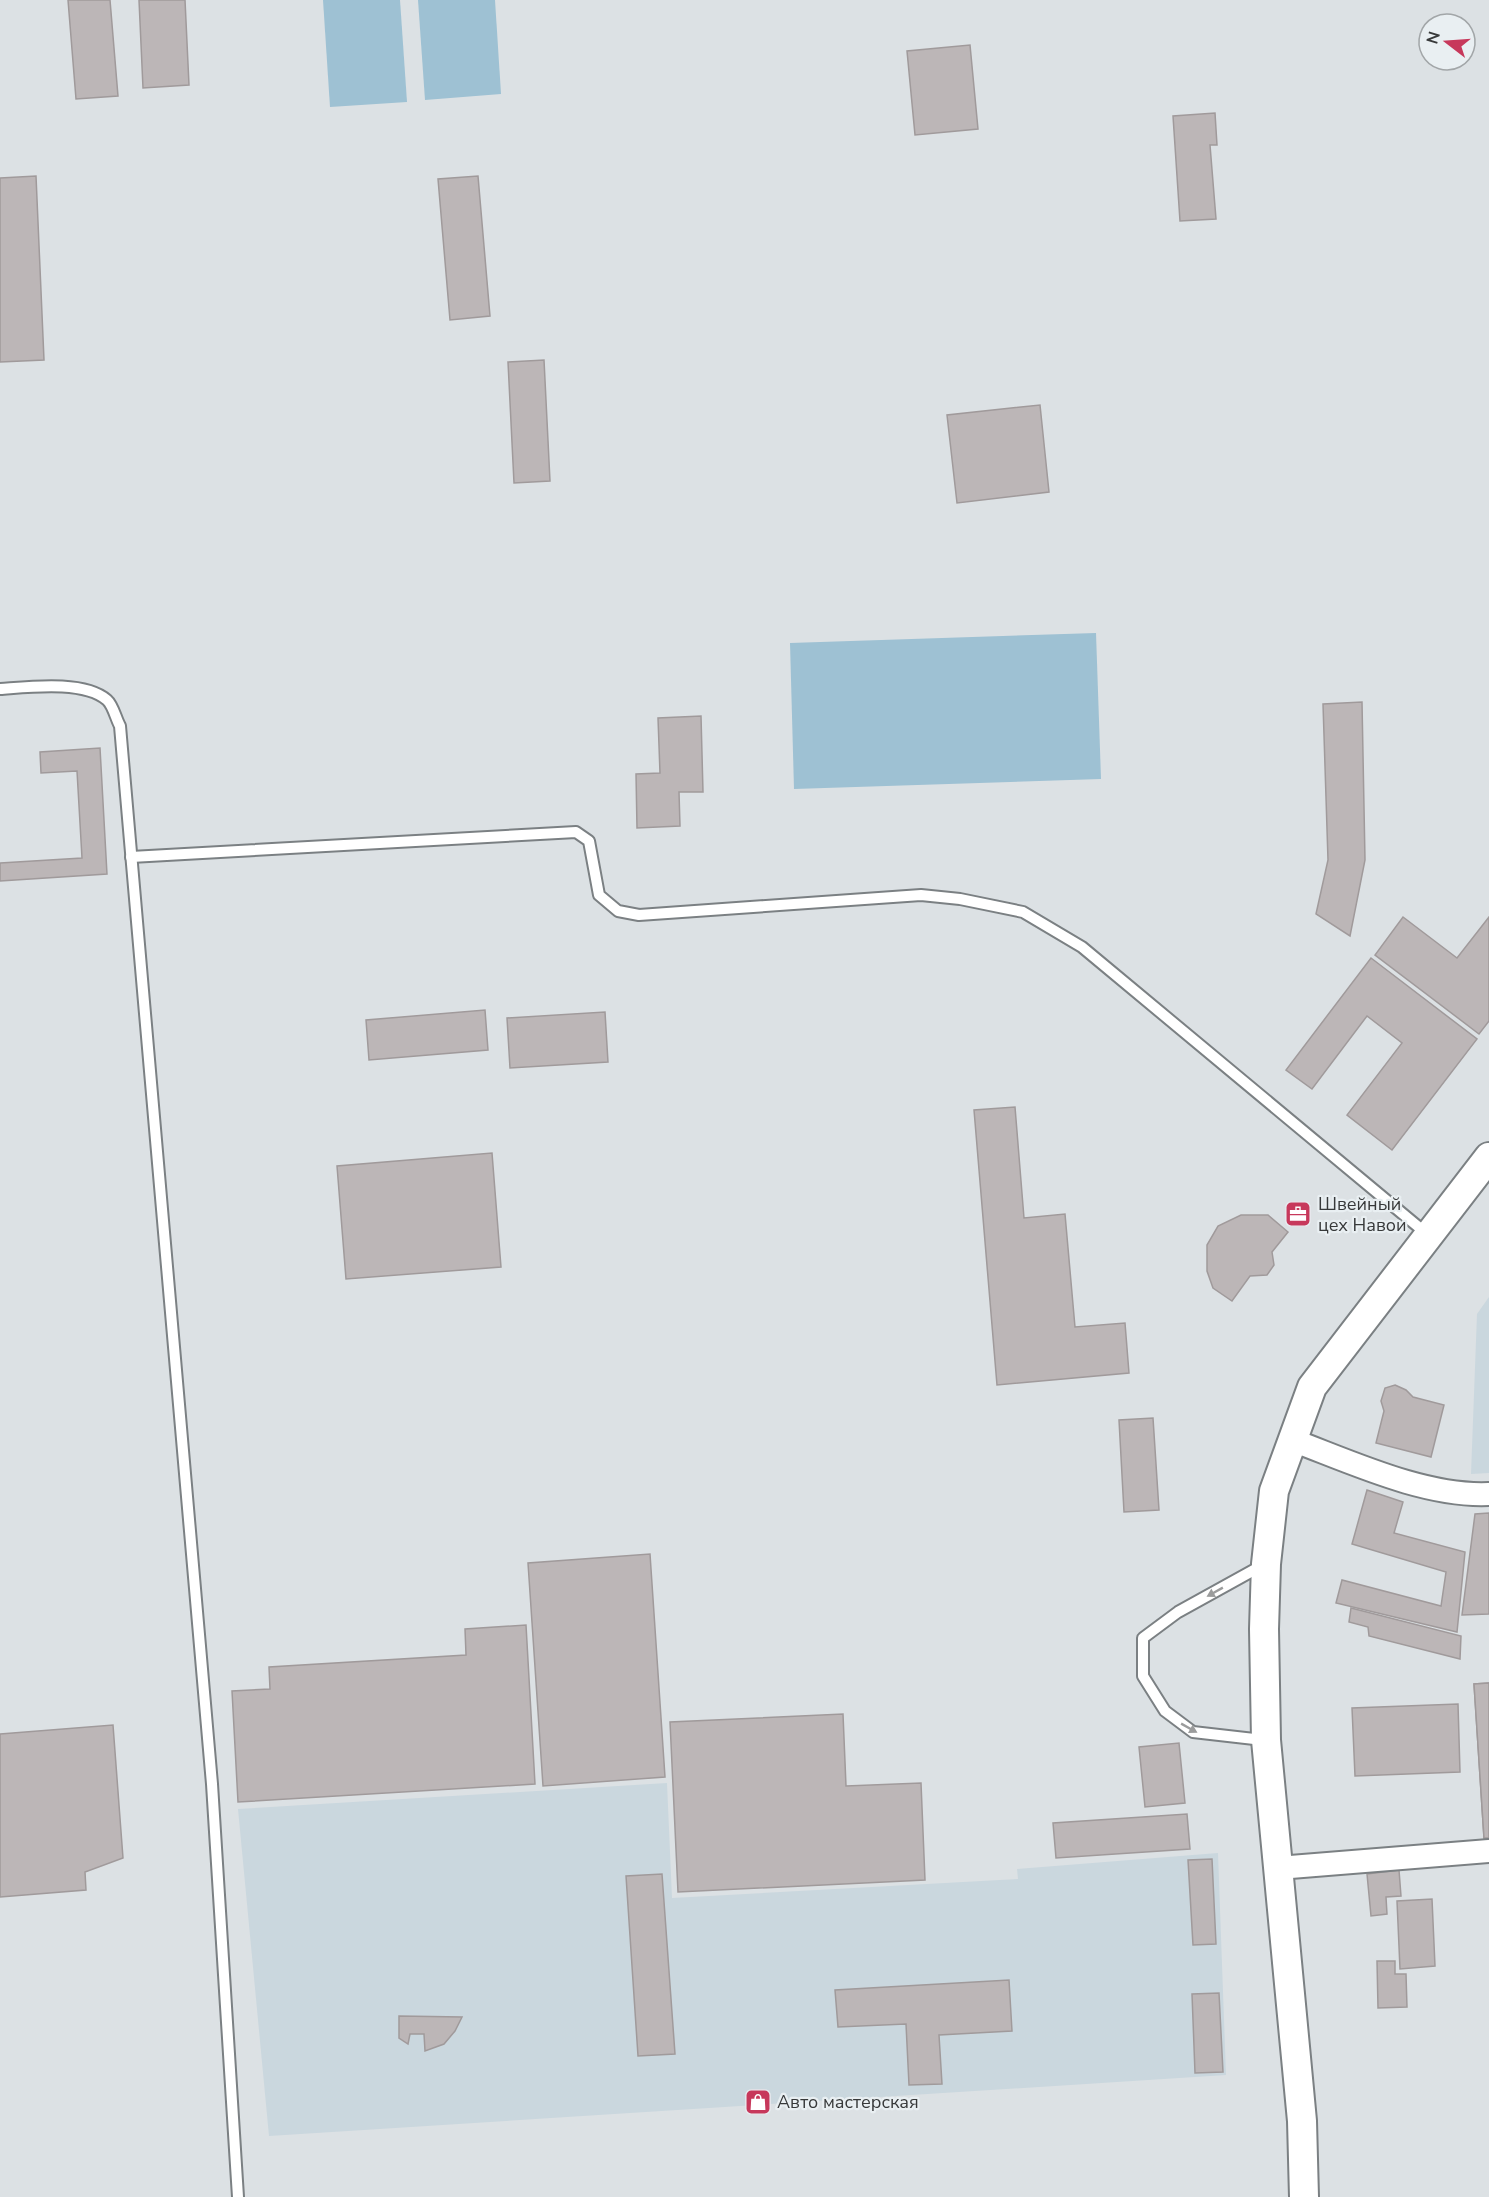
<svg xmlns="http://www.w3.org/2000/svg" width="1489" height="2197" viewBox="0 0 1489 2197" font-family="'Nunito Sans',sans-serif">
  <rect width="100%" height="100%" fill="#dce1e4"/>
  <!-- built -->
  <g fill="#cad7de">
    <polygon points="1489,1297 1489,1473 1471,1474 1477,1314"/>
    <polygon points="667,1783 672,1898 1018,1879 1017,1869 1218,1853 1226,2075 269,2136 238,1809"/>
  </g>
  <!-- green -->
  <g fill="#9ec1d3">
    <polygon points="323,0 400,0 407,102 330,107"/>
    <polygon points="418,0 495,0 501,94 425,100"/>
    <polygon points="1096,633 1101,779 794,789 790,643"/>
  </g>
  <!-- building -->
  <g fill="#bcb6b7" stroke="#a09a9b" stroke-width="1.5">
    <polygon points="68,0 110,0 118,96 76,99"/>
    <polygon points="139,0 185,0 189,85 143,88"/>
    <polygon points="970,45 978,129 915,135 907,51"/>
    <polygon points="1215,113 1217,145 1210,145 1216,219 1180,221 1173,116"/>
    <polygon points="36,176 44,360 0,362 0,178"/>
    <polygon points="478,176 490,316 450,320 438,179"/>
    <polygon points="544,360 550,481 514,483 508,362"/>
    <polygon points="1040,405 1049,492 957,503 947,415"/>
    <polygon points="1362,702 1365,860 1350,936 1316,914 1328,860 1323,704"/>
    <polygon points="701,716 703,792 679,792 680,826 637,828 636,774 660,773 658,718"/>
    <polygon points="100,748 107,874 0,881 0,863 82,858 77,771 41,773 40,752"/>
    <polygon points="1403,917 1457,958 1489,917 1489,1021 1479,1034 1375,955"/>
    <polygon points="1371,958 1477,1039 1392,1150 1347,1115 1402,1043 1367,1016 1312,1089 1286,1070"/>
    <polygon points="485,1010 488,1050 369,1060 366,1020"/>
    <polygon points="605,1012 608,1062 510,1068 507,1018"/>
    <polygon points="1015,1107 1024,1218 1065,1214 1075,1327 1125,1323 1129,1373 997,1385 974,1110"/>
    <polygon points="492,1153 501,1267 346,1279 337,1166"/>
    <polygon points="1241,1215 1268,1215 1288,1232 1272,1252 1274,1265 1267,1275 1250,1276 1232,1301 1213,1288 1207,1271 1207,1245 1218,1226"/>
    <polygon points="1395,1385 1406,1390 1413,1397 1444,1405 1431,1457 1376,1443 1384,1411 1381,1401 1385,1388"/>
    <polygon points="1153,1418 1159,1510 1124,1512 1119,1420"/>
    <polygon points="1367,1490 1403,1502 1394,1533 1465,1552 1457,1632 1336,1603 1342,1580 1441,1606 1446,1572 1352,1544"/>
    <polygon points="1489,1513 1489,1614 1462,1615 1475,1514"/>
    <polygon points="650,1554 665,1777 543,1786 528,1563"/>
    <polygon points="1351,1608 1461,1636 1460,1659 1369,1636 1368,1627 1349,1622"/>
    <polygon points="526,1625 535,1784 238,1802 232,1691 270,1689 269,1667 466,1655 465,1629"/>
    <polygon points="1489,1683 1489,1838 1484,1838 1474,1684"/>
    <polygon points="1489,1683 1489,1838 1484,1838 1474,1684"/>
    <polygon points="1458,1704 1460,1772 1355,1776 1352,1708"/>
    <polygon points="843,1714 846,1786 921,1783 925,1880 678,1892 670,1722"/>
    <polygon points="113,1725 123,1858 85,1872 86,1890 0,1897 0,1734"/>
    <polygon points="1179,1743 1185,1803 1145,1807 1139,1747"/>
    <polygon points="1187,1814 1190,1849 1056,1858 1053,1823"/>
    <polygon points="1212,1859 1216,1944 1193,1945 1188,1860"/>
    <polygon points="1399,1870 1401,1896 1386,1897 1387,1914 1371,1916 1367,1874"/>
    <polygon points="662,1874 675,2054 638,2056 626,1876"/>
    <polygon points="1432,1899 1435,1966 1400,1969 1397,1901"/>
    <polygon points="1377,1961 1395,1961 1395,1974 1406,1974 1407,2007 1378,2008"/>
    <polygon points="1009,1980 1012,2031 939,2035 942,2084 909,2085 906,2024 838,2027 835,1990"/>
    <polygon points="1219,1993 1223,2072 1195,2073 1192,1994"/>
    <polygon points="399,2016 462,2017 455,2031 444,2044 425,2051 424,2034 410,2034 408,2044 399,2038"/>
  </g>
  <g fill="none" stroke-linecap="round" stroke-linejoin="round">
    <!-- service casing -->
    <g stroke="#7b8083" stroke-width="14">
      <g id="service">
        <path d="M0 689C29 687 84 680 107 700 113 705 116 719 120 726L212 1784 238 2197"/>
        <polyline points="131,857 576,832 589,841 599,895 618,911 639,915 921,895 960,899 1023,912 1082,947 1427,1234"/>
        <polyline points="1263,1565 1178,1612 1143,1638 1143,1676 1165,1711 1193,1732 1263,1740"/>
      </g>
    </g>
    <!-- minor casing -->
    <g stroke="#7b8083" stroke-width="26">
      <g id="minor">
        <path d="M1292 1440C1351 1462 1425 1497 1489 1494"/>
        <polyline points="1278,1868 1489,1851"/>
      </g>
    </g>
    <!-- tertiary casing -->
    <g stroke="#7b8083" stroke-width="32">
      <polyline id="tertiary" points="1304,2197 1302,2121 1266,1740 1264,1629 1266,1564 1274,1491 1312,1387 1489,1157"/>
    </g>
    <!-- service -->
    <use href="#service" stroke="#fff" stroke-width="10"/>
    <!-- minor -->
    <use href="#minor" stroke="#fff" stroke-width="22"/>
    <!-- tertiary -->
    <use href="#tertiary" stroke="#fff" stroke-width="28"/>
  </g>
  <!-- one-way arrows -->
  <defs><path id="oneway-solid" d="M-6-.8H1V-3.2L6.5 0L1 3.2V.8H-6Z" transform="scale(1.5)"/></defs>
  <g fill="#9b9c9c">
    <use href="#oneway-solid" transform="translate(1215 1592) rotate(151)"/>
    <use href="#oneway-solid" transform="translate(1189 1728) rotate(29)"/>
  </g>
  <!-- icons -->
  <defs>
    <g id="office-square" transform="scale(1.35)"><rect x="-9" y="-9" width="18" height="18" rx="4" fill="#c7385b" stroke="#e9eff2"/><path d="M-6-3h4V-5.5h4V-3h4V5H-6ZM-1-4.5V-3h2v-1.5ZM-6 0V1H6V0Z" fill="#fff"/></g>
    <g id="shop-square" transform="scale(1.35)"><rect x="-9" y="-9" width="18" height="18" rx="4" fill="#c7385b" stroke="#e9eff2"/><path d="M-5-2.5h2.3a2.7 3.5 0 0 1 5.4 0H5L5.5 6h-11ZM-1.5-2.5h3a1.5 2.3 0 0 0-3 0Z" fill="#fff"/></g>
  </defs>
  <g fill-rule="evenodd">
    <use href="#office-square" x="1298" y="1214"/>
    <use href="#shop-square" x="758" y="2102"/>
  </g>
  <g text-anchor="middle" dominant-baseline="central" stroke-width="4.5" stroke-linejoin="round" paint-order="stroke">
    <!-- poi labels -->
    <g font-size="18" fill="#37393a" stroke="#e9eff2" text-anchor="start">
      <text x="1318" y="1204">Швейный<tspan x="1318" dy="21">цех Навои</tspan></text>
      <text x="777" y="2102">Авто мастерская</text>
    </g>
  </g>
  <!-- north arrow -->
  <g transform="translate(1447 42) rotate(287)"><circle r="28" fill="#e9eff2" stroke="#a2a6a8" stroke-width="1.5"/>
  <path d="M0-4.5L10 22L0 15L-10 22Z" fill="#c7385b"/>
  <text y="-9" font-size="16" font-weight="bold" text-anchor="middle" fill="#37393a">N</text>
  </g>
</svg>
